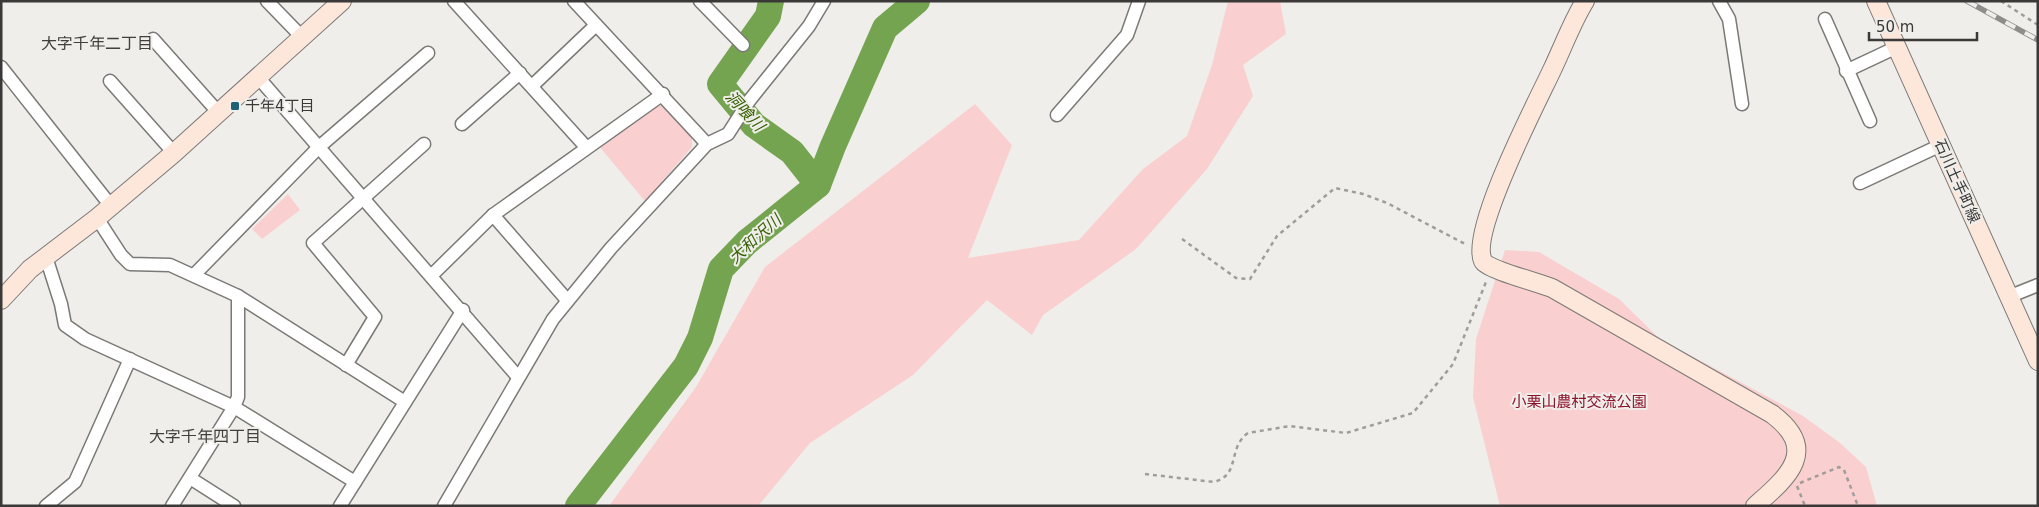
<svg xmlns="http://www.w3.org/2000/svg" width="2039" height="507" viewBox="0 0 2039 507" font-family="'DejaVu Sans','Noto Sans JP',sans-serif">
  <rect width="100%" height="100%" fill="#f0eeeb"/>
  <!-- green -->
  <g fill="#f9cfcf">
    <polygon points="1228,1 1280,1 1286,34 1243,65 1253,96 1207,169 1136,249 1043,315 1032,335 987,300 913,375 810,443 758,506 609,506 696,387 765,267 975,104 1012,145 968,258 1079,240 1143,169 1187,136 1212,65"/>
    <polygon points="666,105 692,134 692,147 645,201 598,145 655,106"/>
    <polygon points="288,194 300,210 262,239 252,229"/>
    <polygon points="1505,250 1539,252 1619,299 1660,339 1803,416 1840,443 1866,467 1877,506 1500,506 1473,397 1476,339"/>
  </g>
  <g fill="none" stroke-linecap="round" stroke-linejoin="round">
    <!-- river -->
    <g stroke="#75a451" stroke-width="26">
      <polyline points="771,1 768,16 720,84 754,125 792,152 818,185"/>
      <polyline points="578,506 686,366 700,338 721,269 747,242 818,185 833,146 885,28 917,1"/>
    </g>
    <!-- street casing -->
    <g stroke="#7b7976" stroke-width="15">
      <g id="street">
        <polyline points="267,1 301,36"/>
        <polyline points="454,1 586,147"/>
        <polyline points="574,1 707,144"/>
        <polyline points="700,1 743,45"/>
        <polyline points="1719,1 1729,19 1742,104"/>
        <polyline points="1825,19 1870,121"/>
        <polyline points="153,39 218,112"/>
        <polyline points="1,67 111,206"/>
        <polyline points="1846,71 1897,47"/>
        <polyline points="257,76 518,377"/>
        <polyline points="110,81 174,153"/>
        <polyline points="532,86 596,25"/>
        <polyline points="1057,115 1127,35 1139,1"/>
        <polyline points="462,124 520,73"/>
        <polyline points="1860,183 1941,145"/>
        <polyline points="493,215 567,300"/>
        <polyline points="97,218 121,255 130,264 170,265 238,296 405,402"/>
        <polyline points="46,257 61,304 65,325 85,339 234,407 355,482"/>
        <polyline points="194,275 319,147 428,53"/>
        <polyline points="432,275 493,215 663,94"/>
        <polyline points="2008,297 2038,285"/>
        <polyline points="346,365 375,317 313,243 424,144"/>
        <polyline points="190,478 234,506"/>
        <polyline points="46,506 75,482 130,359"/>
        <polyline points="172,506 234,407 238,397 238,296"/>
        <polyline points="340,506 463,310"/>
        <polyline points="444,506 553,319 611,248 707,144 728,134 749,101 809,26 824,1"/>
      </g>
    </g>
    <!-- secondary casing -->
    <g stroke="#7b7976" stroke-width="20">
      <g id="secondary">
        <path d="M1585 1C1572 22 1563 47 1552 70 1537 102 1469 232 1483 261 1486 269 1540 283 1552 288L1772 414C1820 450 1788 477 1755 506"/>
        <polyline points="1876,1 2038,361"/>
        <polyline points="1,300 30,269 97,218 174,153 342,1"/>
      </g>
    </g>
    <!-- path -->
    <g stroke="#9f9d9b" stroke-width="2.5" stroke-dasharray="4 4" stroke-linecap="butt">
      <polyline points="2001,1 2038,25"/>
      <polyline points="1182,239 1236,278 1250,279 1277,236 1335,188 1363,194 1387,203 1467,245"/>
      <path d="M1145 474 1214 482C1241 475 1227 448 1248 433L1290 426 1346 433 1413 413 1453 364 1486 282"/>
      <polyline points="1800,483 1839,467 1844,470 1858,506"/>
      <polyline points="1797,486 1805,506"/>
    </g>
    <!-- street -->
    <use href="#street" stroke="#fff" stroke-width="12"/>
    <!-- secondary -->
    <use href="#secondary" stroke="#fde6da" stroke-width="18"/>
    <!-- rail casing -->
    <g stroke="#8e8d8b" stroke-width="5.5">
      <polyline id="rail" points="1967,1 2038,40"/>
    </g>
    <!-- rail -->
    <use href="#rail" stroke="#f0eeeb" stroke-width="4" stroke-dasharray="11" stroke-linecap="butt"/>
  </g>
  <!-- markers -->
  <rect fill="#1d6274" stroke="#f0eeeb" stroke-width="2" x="230" y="101" width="10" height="10" rx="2.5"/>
  <g text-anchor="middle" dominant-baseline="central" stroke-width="4" stroke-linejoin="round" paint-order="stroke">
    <!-- poi labels -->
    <g font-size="15" fill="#3a3938" stroke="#f0eeeb" text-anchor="start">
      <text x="245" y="106">千年4丁目</text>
    </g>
    <!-- street labels -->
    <g font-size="15" fill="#3a3938" stroke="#f0eeeb">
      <text transform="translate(1957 181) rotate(66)">石川土手町線</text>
    </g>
    <!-- park labels -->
    <g font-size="15" fill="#8c122a" stroke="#f0eeeb">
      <text x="1579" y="402">小栗山農村交流公園</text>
    </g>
    <!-- neighbourhood labels -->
    <g font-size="16" fill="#41403d" stroke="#f0eeeb">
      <text x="97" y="43">大字千年二丁目</text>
      <text x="205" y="436">大字千年四丁目</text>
    </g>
    <!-- water labels -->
    <g font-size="16" font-style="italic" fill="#376205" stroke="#f0eeeb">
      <text transform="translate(745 111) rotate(47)">洞喰川</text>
      <text transform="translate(755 239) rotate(-42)">大和沢川</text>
    </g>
  </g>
  <!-- border -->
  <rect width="2039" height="507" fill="none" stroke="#3a3938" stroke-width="5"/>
  <!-- scale -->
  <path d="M1869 32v8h108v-8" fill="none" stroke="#3a3938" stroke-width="2.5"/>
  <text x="1876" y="32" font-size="15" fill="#3a3938" stroke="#f0eeeb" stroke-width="4" paint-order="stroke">50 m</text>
</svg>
